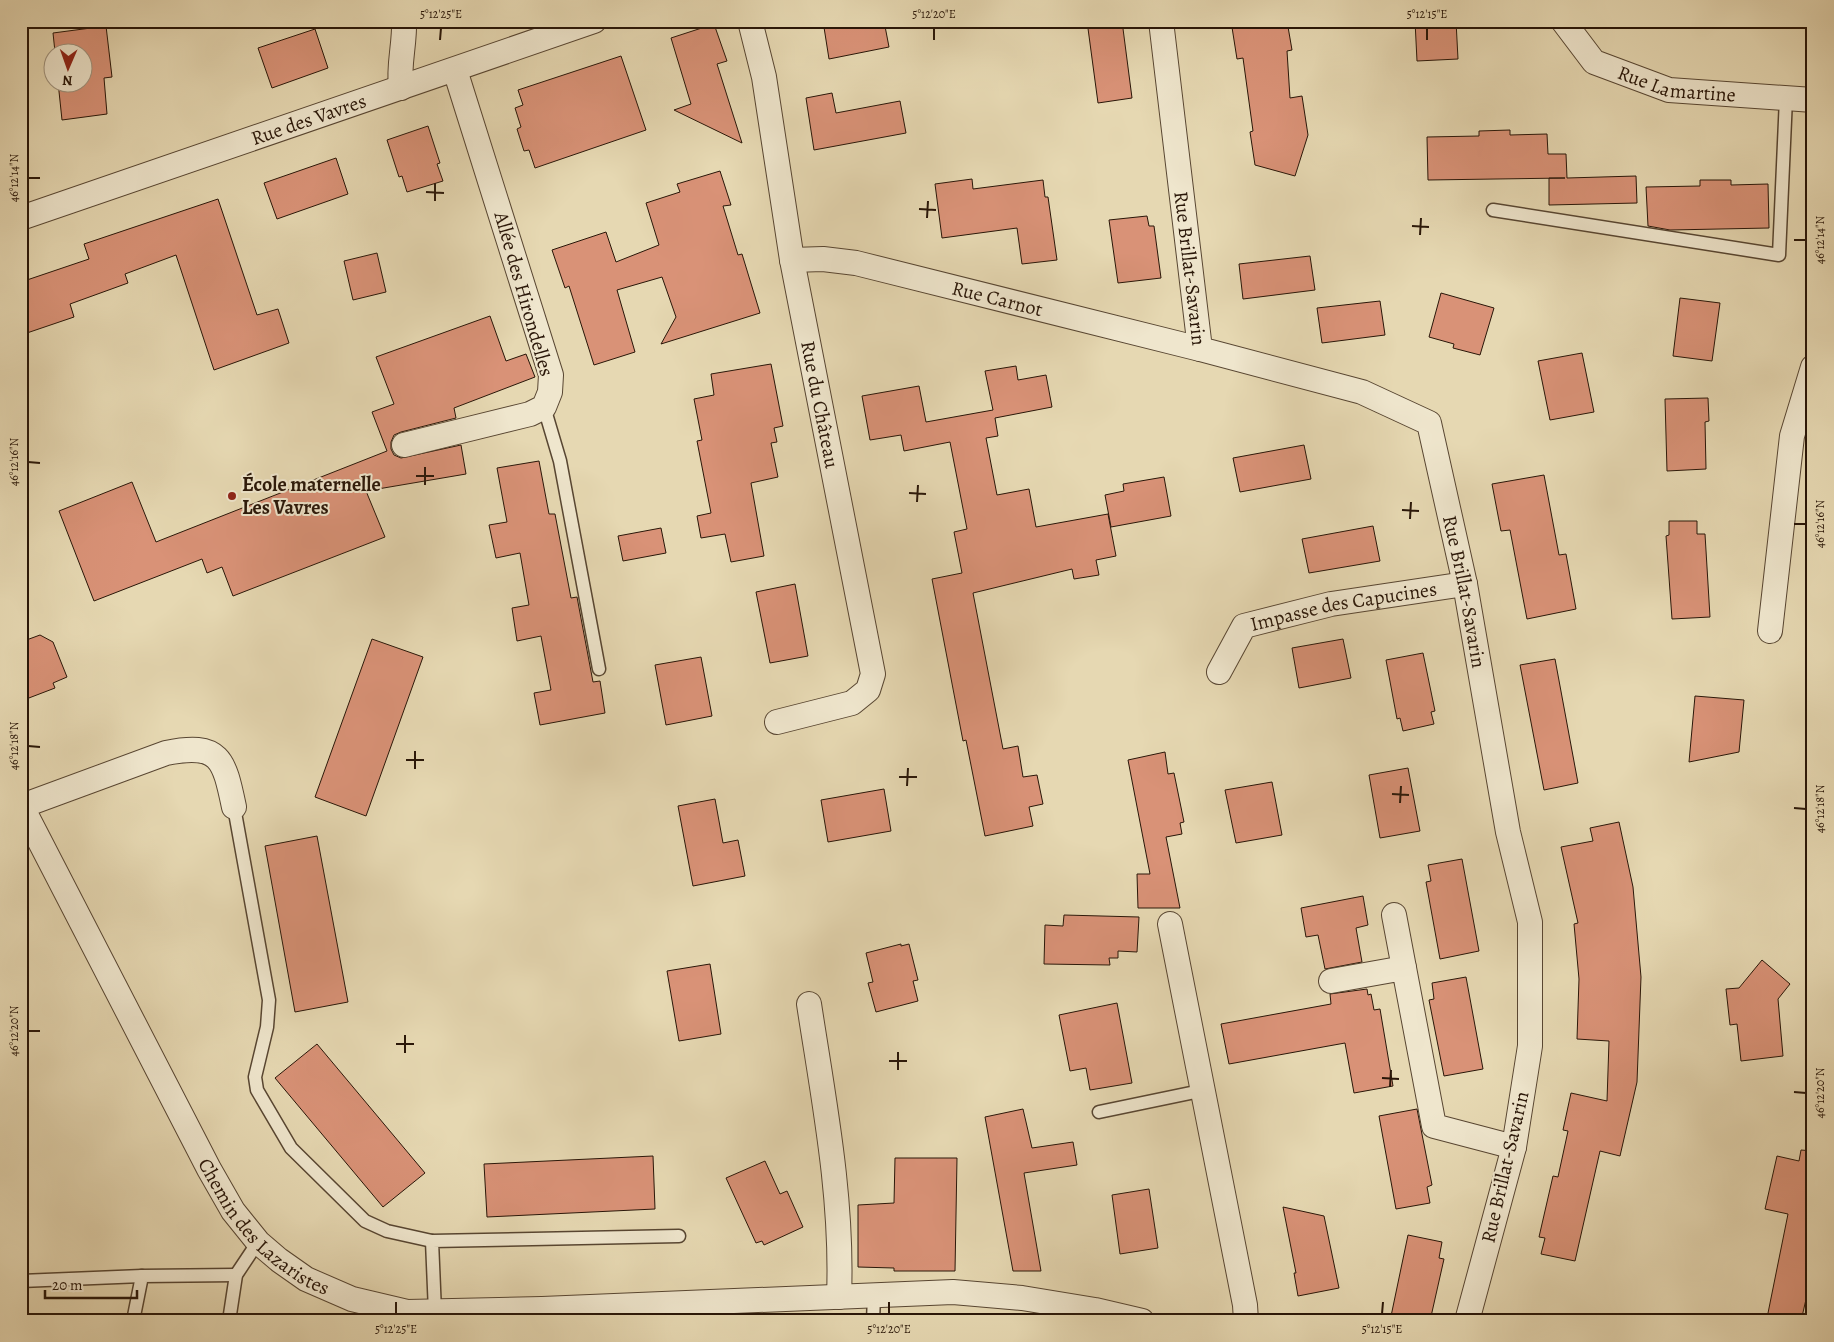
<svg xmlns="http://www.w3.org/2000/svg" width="1834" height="1342" viewBox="0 0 1834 1342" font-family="Alegreya,serif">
  <rect width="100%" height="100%" fill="#e6d8b2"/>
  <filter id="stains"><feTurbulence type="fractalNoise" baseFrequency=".004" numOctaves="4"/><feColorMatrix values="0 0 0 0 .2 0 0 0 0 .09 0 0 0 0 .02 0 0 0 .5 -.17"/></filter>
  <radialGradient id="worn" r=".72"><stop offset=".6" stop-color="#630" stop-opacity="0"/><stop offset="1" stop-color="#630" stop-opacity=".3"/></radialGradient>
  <!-- building -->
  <g fill="#d99277" stroke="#291608">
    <polygon points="823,21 884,21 889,47 829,59"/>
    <polygon points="1087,21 1122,21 1132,98 1098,103"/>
    <polygon points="1231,21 1287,21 1292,50 1287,51 1290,98 1302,96 1308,135 1295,176 1255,165 1250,132 1253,131 1243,58 1237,59"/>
    <polygon points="1415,21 1456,21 1458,59 1417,61"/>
    <polygon points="714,24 727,61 717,64 742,143 674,110 691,104 671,38"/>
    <polygon points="106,26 112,77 104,78 107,114 62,120 58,82 82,82 82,52 55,52 53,33"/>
    <polygon points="315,29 328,68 272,88 258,48"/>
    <polygon points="621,56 646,130 535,168 529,150 524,151 517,129 521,127 515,108 523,105 518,90"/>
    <polygon points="832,93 836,113 900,101 906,133 814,150 806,98"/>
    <polygon points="428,126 440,163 437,164 443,181 407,192 402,176 399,177 387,140"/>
    <polygon points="1510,130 1510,135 1547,134 1548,154 1566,154 1567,178 1636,176 1637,203 1549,205 1549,178 1565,178 1428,180 1427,137 1479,136 1479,131"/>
    <polygon points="336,158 348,194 277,219 264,183"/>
    <polygon points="720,171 731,205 723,206 738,255 742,254 760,313 661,344 676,317 662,277 617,290 635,352 594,365 569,286 565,288 552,250 606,232 616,262 659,245 646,203 680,192 677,184"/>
    <polygon points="972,179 973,189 1043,180 1045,197 1048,197 1057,260 1022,264 1017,228 942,238 935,184"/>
    <polygon points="1700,180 1731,180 1731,185 1768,184 1769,228 1670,230 1648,226 1646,187 1700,186"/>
    <polygon points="218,199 257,315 278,309 289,343 214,370 176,255 125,274 128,283 70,304 74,317 21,335 21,282 89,259 84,244"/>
    <polygon points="1147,216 1149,226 1154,226 1161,278 1118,283 1109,220"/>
    <polygon points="377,253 386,292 353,300 344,261"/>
    <polygon points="1310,256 1315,290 1243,299 1239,264"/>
    <polygon points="1441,293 1494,308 1480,355 1453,348 1454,344 1429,337"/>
    <polygon points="1680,298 1720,303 1712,361 1673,356"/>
    <polygon points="1380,301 1385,335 1322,343 1317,308"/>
    <polygon points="490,316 506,361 526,354 535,377 454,408 456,418 401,432 394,435 391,442 391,449 394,455 401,458 461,445 466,474 366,491 385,537 233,596 222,567 207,573 202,559 94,601 59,511 132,482 156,542 387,451 372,412 394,404 376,357"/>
    <polygon points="1582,353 1594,412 1550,420 1538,361"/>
    <polygon points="771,364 783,426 774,428 777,442 771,443 778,477 751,483 764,556 731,562 725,534 701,538 697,516 711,513 697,441 702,440 694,399 714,395 711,374"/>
    <polygon points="1016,366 1018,380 1046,375 1052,407 995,418 998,436 986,438 997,495 1029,489 1036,527 1108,514 1116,556 1096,560 1099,575 1074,579 1072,569 973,593 1003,749 1018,746 1023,777 1037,775 1043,804 1029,807 1033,826 985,836 966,740 963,741 932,579 962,573 954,532 967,529 950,442 904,451 901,435 870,440 862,396 919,386 926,422 993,410 985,371"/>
    <polygon points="1708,398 1709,421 1705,422 1706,469 1667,471 1665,399"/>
    <polygon points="1304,445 1311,479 1240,492 1233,458"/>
    <polygon points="539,461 549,514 555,514 571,598 577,597 593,682 600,681 605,713 540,725 534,693 551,690 541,636 517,641 512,608 529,605 520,553 496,558 489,525 507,522 497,468"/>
    <polygon points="1544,475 1559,555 1566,554 1576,609 1527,619 1510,530 1501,531 1492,484"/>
    <polygon points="1164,477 1171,516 1111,527 1105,495 1124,491 1123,484"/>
    <polygon points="1669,521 1697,521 1697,534 1705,534 1710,617 1672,619 1666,536 1669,535"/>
    <polygon points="1373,526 1380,561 1309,573 1302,539"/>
    <polygon points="661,528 666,553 623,561 618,536"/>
    <polygon points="795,584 808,656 770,663 756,592"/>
    <polygon points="40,635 53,642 67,677 53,683 55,688 21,701 21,642"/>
    <polygon points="372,639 423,657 366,816 315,797"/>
    <polygon points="1343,639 1351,678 1299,688 1292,648"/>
    <polygon points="1423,653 1435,711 1431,712 1434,724 1403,731 1400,718 1397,719 1386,660"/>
    <polygon points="701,657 712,716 666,725 655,665"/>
    <polygon points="1555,659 1578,783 1544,790 1520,665"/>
    <polygon points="1695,696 1744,700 1739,752 1689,762"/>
    <polygon points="1165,752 1168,774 1174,773 1184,822 1180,823 1182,834 1166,837 1180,908 1138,908 1137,874 1150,874 1128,760"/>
    <polygon points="1408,768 1420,831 1380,838 1369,775"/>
    <polygon points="1272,782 1282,835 1236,843 1225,790"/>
    <polygon points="884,789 891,831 828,842 821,800"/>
    <polygon points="715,799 723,843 738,840 745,876 693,886 678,806"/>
    <polygon points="1619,822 1633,887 1641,977 1637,1082 1620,1156 1600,1151 1575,1261 1541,1254 1545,1238 1539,1237 1553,1176 1558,1177 1568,1131 1563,1130 1571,1093 1607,1101 1609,1041 1577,1039 1579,979 1574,924 1578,923 1561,847 1593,841 1590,828"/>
    <polygon points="317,836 348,1002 295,1012 265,846"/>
    <polygon points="1462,859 1479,951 1440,959 1426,882 1431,881 1428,865"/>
    <polygon points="1363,896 1368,925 1356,928 1362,962 1325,969 1318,935 1306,937 1301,908"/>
    <polygon points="1064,915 1139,917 1137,952 1118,951 1118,958 1109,958 1110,965 1044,964 1045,925 1063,926"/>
    <polygon points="901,944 901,946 909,944 918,980 913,981 918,1001 876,1012 868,983 873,982 866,953"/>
    <polygon points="1762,960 1790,984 1778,999 1783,1056 1741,1061 1737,1024 1730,1025 1726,989 1739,988"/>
    <polygon points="710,964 721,1034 679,1041 667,971"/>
    <polygon points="1466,977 1483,1069 1444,1076 1429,1000 1434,999 1432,983"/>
    <polygon points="1367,989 1368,995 1371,994 1374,1010 1380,1009 1393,1086 1354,1093 1345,1043 1229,1064 1221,1024 1331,1004 1330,994"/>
    <polygon points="1117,1003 1132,1083 1090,1090 1086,1068 1070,1071 1059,1015"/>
    <polygon points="317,1044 425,1173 383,1207 275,1078"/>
    <polygon points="1023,1109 1032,1148 1073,1142 1077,1165 1024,1173 1041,1271 1013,1271 985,1117"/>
    <polygon points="1417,1109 1432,1185 1427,1187 1430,1203 1396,1209 1379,1116"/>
    <polygon points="1801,1150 1813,1151 1813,1269 1801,1321 1781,1321 1767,1318 1788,1214 1765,1209 1777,1156 1799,1161"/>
    <polygon points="653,1156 655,1209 487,1217 484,1164"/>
    <polygon points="895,1158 957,1158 955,1271 894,1271 894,1268 858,1267 858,1205 894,1203"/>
    <polygon points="765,1161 780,1194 787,1191 803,1227 764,1245 762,1241 756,1243 726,1178"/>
    <polygon points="1149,1189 1158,1248 1120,1254 1112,1195"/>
    <polygon points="1283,1207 1324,1216 1339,1288 1298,1296 1294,1273 1296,1273"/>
    <polygon points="1408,1235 1442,1242 1439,1258 1444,1259 1430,1321 1390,1321"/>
  </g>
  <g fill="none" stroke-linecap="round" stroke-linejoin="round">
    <!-- lane casing -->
    <g stroke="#584632" stroke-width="15">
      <g id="lane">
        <polyline points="1493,210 1779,255 1786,98"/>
        <polyline points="544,407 560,461 599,669"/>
        <polyline points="234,807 269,1000 267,1027 255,1077 257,1090 291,1148 365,1221 387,1231 432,1241"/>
        <polyline points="1099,1112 1205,1090"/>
        <polyline points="21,1281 142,1276"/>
        <polyline points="435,1312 432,1241 679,1236"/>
        <polyline points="133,1321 142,1276 236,1275"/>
        <polyline points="229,1321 236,1275 258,1242"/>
        <polyline points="873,1321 874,1296"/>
      </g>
    </g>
    <!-- street casing -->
    <g stroke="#584632" stroke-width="26">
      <g id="street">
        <path id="s1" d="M750 21 764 77 792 260 873 674 868 690 852 703 777 722"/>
        <path id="s2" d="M1161 21 1200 349 1362 392 1429 423 1465 584 1508 832 1530 922V1046L1514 1147 1467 1321"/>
        <path id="s3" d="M1563 21 1594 62 1669 90 1813 100"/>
        <path d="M401 88C398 65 405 44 404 21"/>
        <path id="s4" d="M21 218 594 21"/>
        <path id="s5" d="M792 260 823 259 856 263 1200 349"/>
        <polyline points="404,445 530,414 544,407 550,392 551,375 455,70"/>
        <polyline points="1770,631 1792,436 1813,367"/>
        <path id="s6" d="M1219 672 1244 626 1331 604 1465 584"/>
        <path id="s7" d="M21 805 209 1169 233 1211 258 1242 279 1260 306 1279 352 1299 407 1312 542 1309 953 1292 1022 1298 1095 1310 1142 1321"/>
        <path d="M22 806 166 753C220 742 224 759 234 807"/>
        <polyline points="1394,915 1404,968"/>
        <polyline points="1170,924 1245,1305 1246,1321"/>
        <polyline points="1331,981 1404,968 1434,1126 1514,1147"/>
        <path d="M809 1004C824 1102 843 1198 839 1297"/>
      </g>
    </g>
    <!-- lane -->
    <use href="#lane" stroke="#efe6cd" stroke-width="12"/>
    <!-- street -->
    <use href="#street" stroke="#efe6cd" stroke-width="24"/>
  </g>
  <!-- ticks -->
  <path fill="none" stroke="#291608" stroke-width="2" d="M440 40 441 28M934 40V28M1427 40V28M28 178H40M426 192 444 193M435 201V183M919 209 936 210M927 218 928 201M1412 226 1429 227M1420 235 1421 218M1794 240H1806M28 462 40 463M416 476H434M425 485V467M909 493 926 494M917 502 918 485M1402 510 1419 511M1410 519 1411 502M1794 524H1806M28 746 40 747M406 760H424M415 769V751M899 777H917M907 786 908 768M1392 794 1409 795M1400 803 1401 786M1794 808 1806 809M28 1031H40M396 1044H414M405 1053V1035M889 1061H907M898 1070V1052M1382 1078 1399 1079M1390 1087 1391 1070M1794 1092 1806 1093M396 1314V1302M889 1314V1302M1382 1314 1383 1302"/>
  <!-- markers -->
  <circle fill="#8f2418" stroke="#efe6cd" stroke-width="2" cx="232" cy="496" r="5"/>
  <g text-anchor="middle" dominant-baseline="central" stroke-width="4" stroke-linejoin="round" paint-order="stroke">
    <!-- street labels -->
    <g font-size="20" fill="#291608" stroke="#efe6cd">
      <text stroke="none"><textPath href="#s3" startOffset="138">Rue Lamartine</textPath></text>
      <text stroke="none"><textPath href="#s4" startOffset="304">Rue des Vavres</textPath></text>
      <text stroke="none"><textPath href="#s2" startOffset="249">Rue Brillat-Savarin</textPath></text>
      <text transform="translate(524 294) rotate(74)">Allée des Hirondelles</text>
      <text stroke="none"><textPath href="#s5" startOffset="210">Rue Carnot</textPath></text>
      <text stroke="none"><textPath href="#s1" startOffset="390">Rue du Château</textPath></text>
      <text stroke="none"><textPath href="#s2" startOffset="744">Rue Brillat-Savarin</textPath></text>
      <text stroke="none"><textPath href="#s6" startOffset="154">Impasse des Capucines</textPath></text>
      <text transform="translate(1505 1167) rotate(-77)">Rue Brillat-Savarin</text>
      <text stroke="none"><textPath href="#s7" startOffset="491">Chemin des Lazaristes</textPath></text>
    </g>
    <!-- poi labels -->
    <g font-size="20" font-weight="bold" fill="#291608" stroke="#efe6cd" text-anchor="start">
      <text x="242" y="484">École maternelle<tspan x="242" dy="23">Les Vavres</tspan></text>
    </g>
  </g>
  <!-- margin -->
  <rect width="1834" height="1342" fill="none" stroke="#e6d8b2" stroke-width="55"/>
  <!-- north arrow -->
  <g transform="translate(68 68) rotate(182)"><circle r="24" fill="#efe6cd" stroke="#a0937e"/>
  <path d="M0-4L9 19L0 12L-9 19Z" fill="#8f2418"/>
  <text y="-8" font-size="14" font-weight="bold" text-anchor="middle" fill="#291608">N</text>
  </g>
  <!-- scale -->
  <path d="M45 1290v8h92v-8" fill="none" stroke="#291608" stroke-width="2.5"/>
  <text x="52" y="1290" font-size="15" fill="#291608" stroke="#efe6cd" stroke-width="4" paint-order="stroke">20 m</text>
  <rect x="28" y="28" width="1778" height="1286" fill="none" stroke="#291608" stroke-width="2"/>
  <g font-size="12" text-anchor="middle" fill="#291608">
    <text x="441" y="18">5°12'25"E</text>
    <text x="934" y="18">5°12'20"E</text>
    <text x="1427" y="18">5°12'15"E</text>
    <text transform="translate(14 178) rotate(-90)" y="4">46°12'14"N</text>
    <text transform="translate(1820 240) rotate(-90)" y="4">46°12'14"N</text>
    <text transform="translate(14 462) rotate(-90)" y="4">46°12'16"N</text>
    <text transform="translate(1820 524) rotate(-90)" y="4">46°12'16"N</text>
    <text transform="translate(14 746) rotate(-90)" y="4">46°12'18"N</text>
    <text transform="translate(1820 809) rotate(-90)" y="4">46°12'18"N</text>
    <text transform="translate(14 1031) rotate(-90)" y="4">46°12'20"N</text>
    <text transform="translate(1820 1093) rotate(-90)" y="4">46°12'20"N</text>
    <text x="396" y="1333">5°12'25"E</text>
    <text x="889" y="1333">5°12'20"E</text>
    <text x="1382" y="1333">5°12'15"E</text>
  </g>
  <rect width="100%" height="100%" filter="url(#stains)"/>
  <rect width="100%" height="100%" fill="url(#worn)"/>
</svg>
